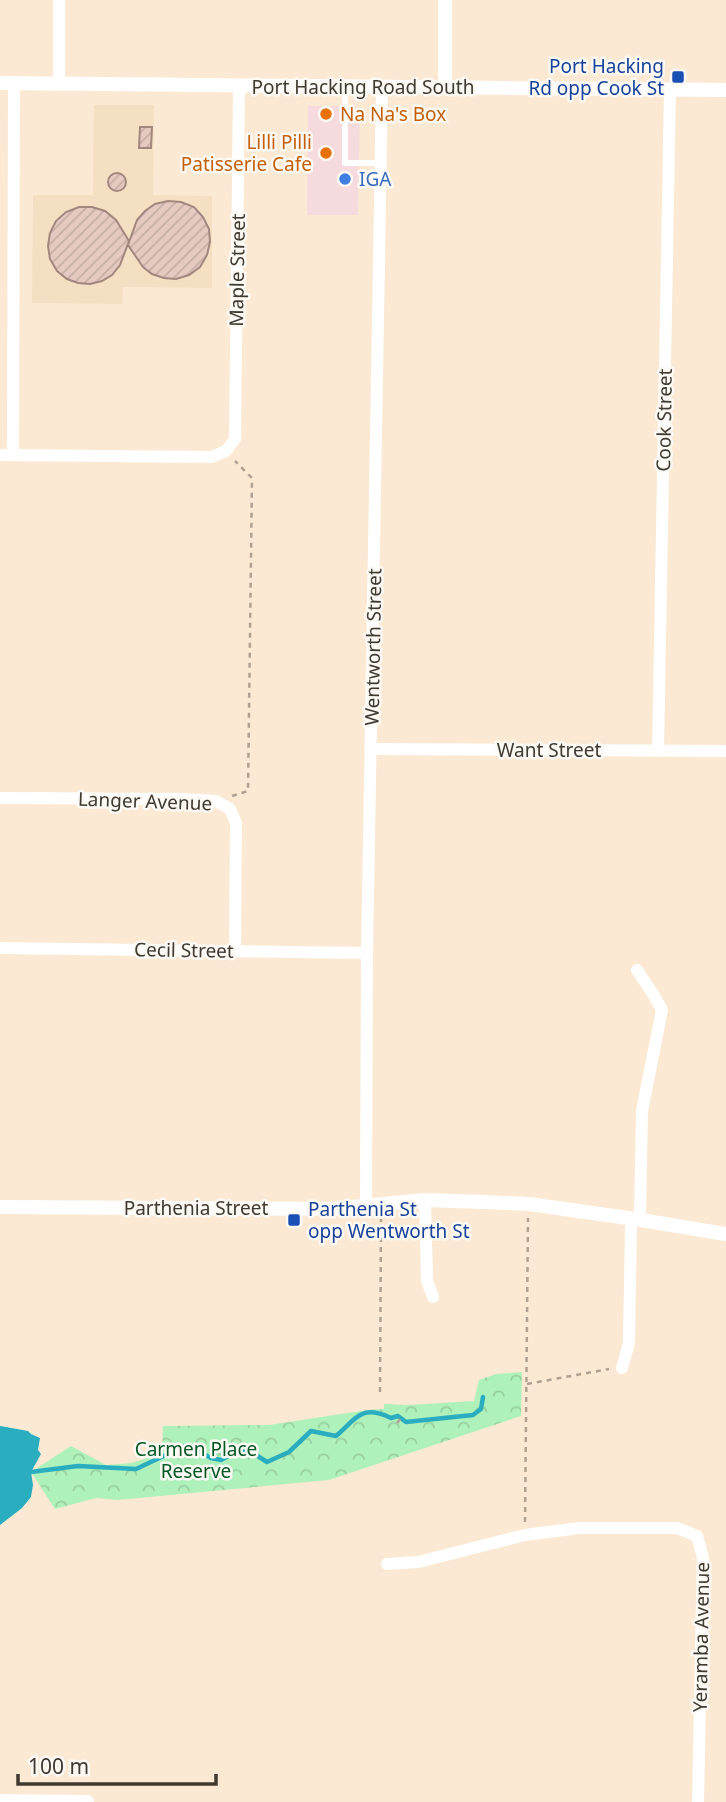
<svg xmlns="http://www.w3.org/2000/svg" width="726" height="1802" viewBox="0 0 726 1802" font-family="'Noto Sans',sans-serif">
  <defs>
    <pattern id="park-crowns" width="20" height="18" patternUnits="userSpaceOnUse" patternTransform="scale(1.75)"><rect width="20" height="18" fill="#aff1bb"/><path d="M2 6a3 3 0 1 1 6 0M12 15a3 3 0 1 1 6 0" fill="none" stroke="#98cfa1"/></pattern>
    <pattern id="building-hatch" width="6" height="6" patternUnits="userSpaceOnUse" patternTransform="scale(1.75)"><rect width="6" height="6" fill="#e6cac1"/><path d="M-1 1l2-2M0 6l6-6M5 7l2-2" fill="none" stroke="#c6aea6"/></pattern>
  </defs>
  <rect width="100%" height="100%" fill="#fbe9d3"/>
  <!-- commercial -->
  <polygon fill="#f5dbde" points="308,106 356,106 360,111 358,215 307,215"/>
  <!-- built -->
  <polygon fill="#f4dfc2" points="94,105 154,105 153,195 212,196 212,288 123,287 122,304 32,303 33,195 93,195"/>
  <!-- park -->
  <polygon fill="url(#park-crowns)" points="522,1372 521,1416 329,1480 118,1500 96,1498 55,1509 31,1472 71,1446 106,1465 131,1463 162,1454 163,1426 269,1425 367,1410 384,1409 384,1404 408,1405 474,1401 479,1380 496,1374"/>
  <!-- water -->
  <polygon fill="#2badc0" points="0,1426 28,1431 31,1434 40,1438 38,1450 41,1454 31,1472 33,1485 31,1497 22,1508 0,1525"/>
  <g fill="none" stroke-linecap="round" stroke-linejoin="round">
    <!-- stream -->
    <path stroke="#2badc0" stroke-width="4.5" d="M31 1472 78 1466 136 1469 187 1445 211 1458 221 1460 238 1451 253 1453 267 1462 289 1452 311 1431 336 1436C357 1418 361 1404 391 1418L398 1416 406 1422 473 1415 481 1409 483 1397"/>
  </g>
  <!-- building -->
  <g fill="url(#building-hatch)" stroke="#a2877f" stroke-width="2">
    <polygon points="140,127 152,127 151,148 139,148"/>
    <circle cx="117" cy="182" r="9"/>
    <polygon points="168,201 181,202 194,207 203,217 209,229 210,242 207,255 200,267 189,275 176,279 164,278 152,274 143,267 128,245 137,220 145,211 155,204"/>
    <polygon points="79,207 92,207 105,211 116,220 129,241 120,265 112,275 102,281 90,284 78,283 67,279 57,271 50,259 48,246 50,233 56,221 66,212"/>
  </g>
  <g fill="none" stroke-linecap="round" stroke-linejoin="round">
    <!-- path -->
    <g stroke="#afa292" stroke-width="2.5" stroke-dasharray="5 5" stroke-linecap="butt">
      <polyline points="232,796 248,791 252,478 235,461"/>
      <polyline points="527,1384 609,1369"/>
      <polyline points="380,1392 381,1219"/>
      <polyline points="397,1423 403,1416"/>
      <polyline points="525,1522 528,1218"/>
    </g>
    <!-- service -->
    <polyline stroke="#fff" stroke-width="6" points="345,88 345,163 381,163"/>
    <!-- minor -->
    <g stroke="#fff" stroke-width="12">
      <polyline points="59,0 59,84"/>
      <polyline points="0,455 212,457 226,451 235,439 239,87"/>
      <polyline points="13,455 14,83"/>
      <polyline points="372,749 726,751"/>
      <polyline points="658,751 670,90"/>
      <polyline points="0,798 183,799 216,801 230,809 236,823 235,951"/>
      <polyline points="0,948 367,953"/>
      <polyline points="425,1200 427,1281 433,1297"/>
      <polyline points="366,1206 367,953 382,87"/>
      <polyline points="622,1368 629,1343 631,1226 640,1213 642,1111 662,1010 653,994 637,970"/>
      <polyline points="387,1564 418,1562 525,1535 579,1528 677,1528 697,1536 703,1558 698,1802"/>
    </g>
    <!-- tertiary -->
    <g stroke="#fff" stroke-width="14">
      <polyline points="445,0 445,87"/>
      <polyline points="0,83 726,90"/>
      <polyline points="0,1207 332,1209 425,1200 485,1202 529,1204 635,1219 726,1234"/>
      <polyline points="0,1801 87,1802"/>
    </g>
  </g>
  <!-- markers -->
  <g fill="#1a4fb4" stroke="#fcf9f4" stroke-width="2.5">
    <rect x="671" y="70" width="14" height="14" rx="3.5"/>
    <rect x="287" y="1213" width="14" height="14" rx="3.5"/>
  </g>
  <g fill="#e8710a" stroke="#fcf9f4" stroke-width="2.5">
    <circle cx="326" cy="114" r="7"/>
    <circle cx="326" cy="153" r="7"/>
  </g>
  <circle fill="#3f7fe0" stroke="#fcf9f4" stroke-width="2.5" cx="345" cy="179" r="7"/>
  <g text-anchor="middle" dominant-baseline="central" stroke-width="5" stroke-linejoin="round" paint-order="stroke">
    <!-- transit labels -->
    <g font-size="19" fill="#164399" stroke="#fcf9f4" text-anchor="end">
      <text x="664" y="66">Port Hacking<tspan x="664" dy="22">Rd opp Cook St</tspan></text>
      <text x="308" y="1209" text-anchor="start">Parthenia St<tspan x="308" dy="22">opp Wentworth St</tspan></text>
    </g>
    <!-- street labels -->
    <g font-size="19" fill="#3f3930" stroke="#fcf9f4">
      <text x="363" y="87">Port Hacking Road South</text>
      <text transform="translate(237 270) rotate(-89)">Maple Street</text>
      <text transform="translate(664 420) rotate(-89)">Cook Street</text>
      <text transform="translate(373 647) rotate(-89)">Wentworth Street</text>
      <text x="549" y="750">Want Street</text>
      <text transform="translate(145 801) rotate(2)">Langer Avenue</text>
      <text transform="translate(184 950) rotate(1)">Cecil Street</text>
      <text x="196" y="1208">Parthenia Street</text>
      <text transform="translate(701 1637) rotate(-89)">Yeramba Avenue</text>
    </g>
    <!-- food labels -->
    <g font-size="19" fill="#c56008" stroke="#fcf9f4" text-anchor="start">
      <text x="340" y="114">Na Na's Box</text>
      <text x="312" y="142" text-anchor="end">Lilli Pilli<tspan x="312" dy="22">Patisserie Cafe</tspan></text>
    </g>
    <!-- shop labels -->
    <g font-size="19" fill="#366cbe" stroke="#fcf9f4" text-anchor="start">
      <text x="359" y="179">IGA</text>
    </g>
    <!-- park labels -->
    <g font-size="19" fill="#025824" stroke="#fcf9f4">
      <text x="196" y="1449">Carmen Place<tspan x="196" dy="22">Reserve</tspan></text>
    </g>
  </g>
  <!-- scale -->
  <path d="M18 1774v10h198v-10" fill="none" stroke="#3f3930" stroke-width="3.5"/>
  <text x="28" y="1774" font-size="21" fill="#3f3930" stroke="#fcf9f4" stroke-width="5" paint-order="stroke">100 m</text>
</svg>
